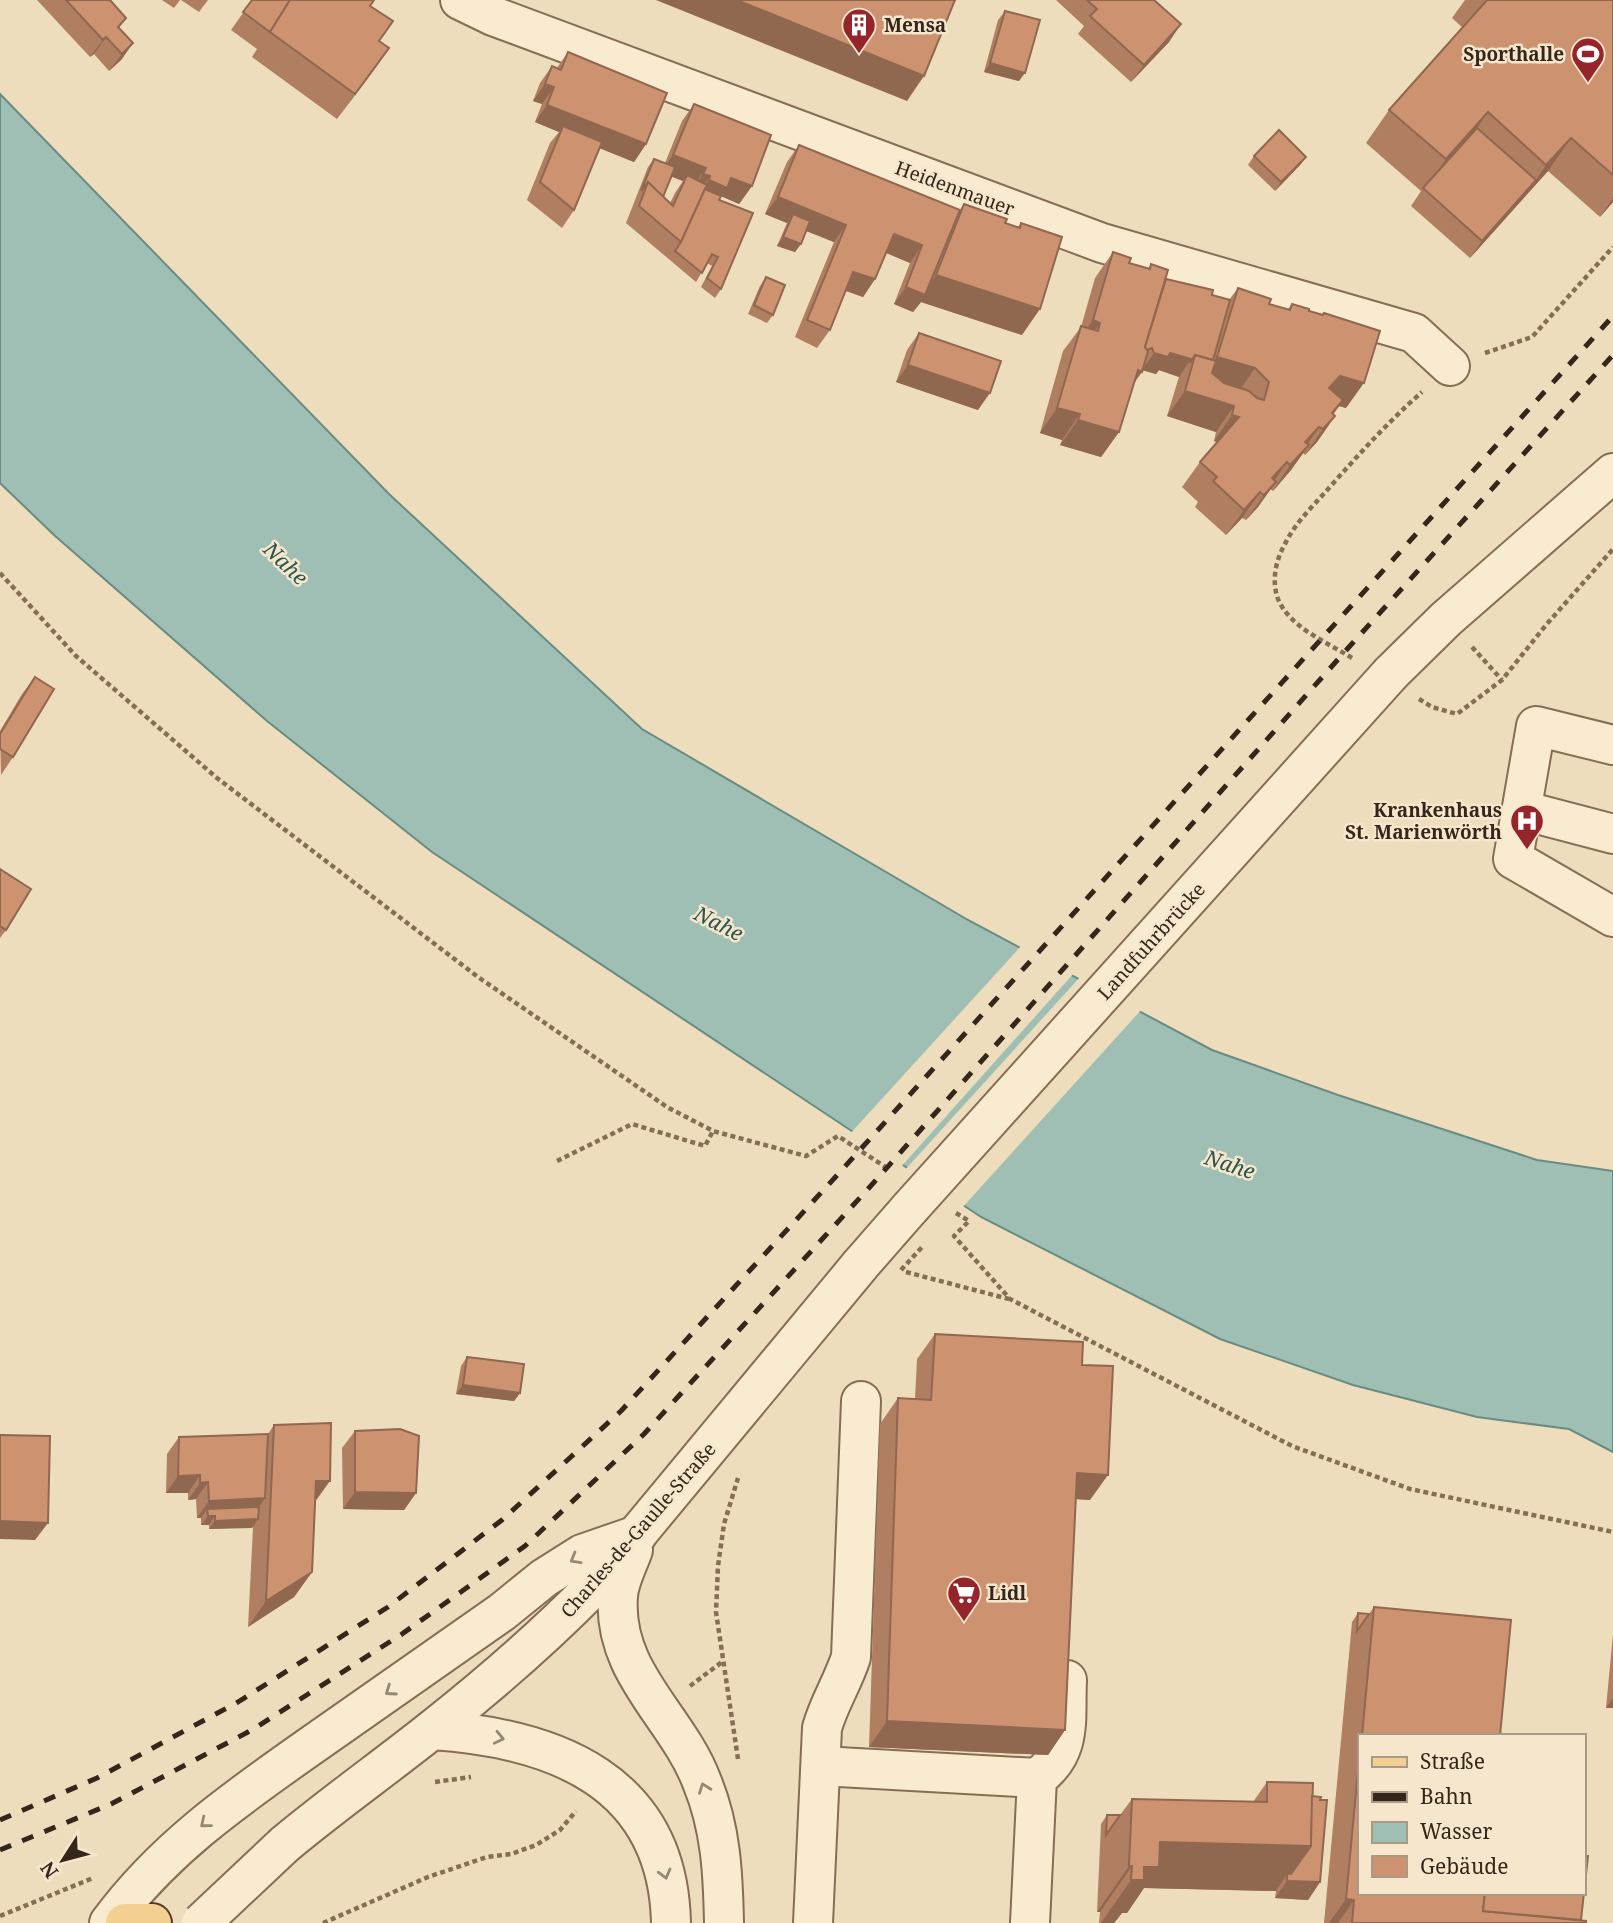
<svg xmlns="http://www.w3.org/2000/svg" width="1613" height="1923" viewBox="0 0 1613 1923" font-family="'Noto Serif',serif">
  <rect width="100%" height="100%" fill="#eeddbc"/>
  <!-- water -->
  <polygon fill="#a0bfb4" stroke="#688c82" stroke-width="2" points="0,94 389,494 642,729 968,920 1212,1050 1338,1095 1537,1160 1613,1171 1613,1452 1569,1429 1477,1417 1353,1385 1220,1339 981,1217 432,852 267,721 54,535 0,483"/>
  <!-- pier -->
  <g fill="#eeddbc">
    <polygon points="1022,945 1074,973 900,1168 849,1135"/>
    <polygon points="1081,976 1142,1009 962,1208 904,1171"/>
  </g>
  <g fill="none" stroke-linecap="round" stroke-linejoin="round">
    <!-- minor casing -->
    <g stroke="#866d56" stroke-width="42">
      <g id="minor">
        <polyline points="460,0 493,16 1102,243 1414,333 1450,366"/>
        <polyline points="1391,673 1446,619 1613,473"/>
        <polyline points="1613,745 1536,726 1513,859 1613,917"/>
        <polyline points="1522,810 1613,834"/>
        <path d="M633 1550C628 1564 619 1581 618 1596 612 1673 677 1716 702 1782 721 1828 723 1874 724 1923"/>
        <path d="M432 1730C555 1738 668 1781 671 1923"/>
        <polyline points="821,1766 1037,1778"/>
        <path d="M285 1844C333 1804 384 1768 433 1729 490 1684 544 1637 594 1586L861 1264 910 1208"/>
        <path d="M109 1923C166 1845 244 1793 322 1738 382 1696 442 1654 502 1612L544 1578 582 1554 637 1535"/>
        <path d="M813 1923 822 1728C829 1703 843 1682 851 1657L861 1401"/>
        <path d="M1030 1923 1037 1778C1073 1752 1065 1720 1067 1680"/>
      </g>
    </g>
    <!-- major casing -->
    <g stroke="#533b2a" stroke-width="42">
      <polyline id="major" points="125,1923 152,1923"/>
    </g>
    <!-- path -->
    <g stroke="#866d56" stroke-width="4.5" stroke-dasharray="5 3.5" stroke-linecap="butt">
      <polyline points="1485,353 1532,337 1613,247"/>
      <polyline points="0,573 76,656 217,778 478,977 667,1107 713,1131 806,1156 838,1136 890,1170"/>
      <polyline points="1472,647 1502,680"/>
      <path d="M1352 658C1327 642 1290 628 1278 599 1271 580 1276 559 1286 542 1296 522 1314 505 1329 488 1359 454 1388 422 1422 392"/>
      <polyline points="1419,699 1432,707 1457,714 1502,680 1546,625 1613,549"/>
      <polyline points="557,1161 632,1124 705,1146 713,1131"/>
      <polyline points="956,1213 969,1221 954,1236 1010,1299 1292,1446 1410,1489 1613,1532"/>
      <polyline points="906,1272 1009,1299"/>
      <polyline points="690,1686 722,1662"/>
      <polyline points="738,1759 716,1612 718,1566 724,1524 738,1478"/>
      <polyline points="435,1782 471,1777"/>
      <polyline points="0,1916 93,1878"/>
      <polyline points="323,1923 428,1877 487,1857 511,1854 536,1845 560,1830 576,1811"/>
    </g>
    <!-- minor -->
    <use href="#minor" stroke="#f9ebcf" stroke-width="38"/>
    <!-- major -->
    <use href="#major" stroke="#f3d092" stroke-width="38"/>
    <!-- rail -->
    <g stroke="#34261b" stroke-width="5" stroke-dasharray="12 12" stroke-linecap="butt">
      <polyline points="0,1820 97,1778 238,1702 388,1607 502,1520 621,1411 840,1172 1613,316"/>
      <polyline points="0,1850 111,1804 252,1730 402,1634 525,1546 644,1434 868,1189 1349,647 1613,355"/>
    </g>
    <!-- minor-bridge casing -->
    <g stroke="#866d56" stroke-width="42" stroke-linecap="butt">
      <g id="minor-bridge">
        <polyline points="910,1208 1391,673"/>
        <polyline points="201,1923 285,1844"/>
      </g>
    </g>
    <!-- path-bridge -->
    <polyline stroke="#866d56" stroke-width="4.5" stroke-dasharray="5 3.5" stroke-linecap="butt" points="901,1270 924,1245"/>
    <!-- minor-bridge -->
    <use href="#minor-bridge" stroke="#f9ebcf" stroke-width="38"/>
  </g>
  <!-- wall -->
  <g fill="#b07e61" fill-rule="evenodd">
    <polygon points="37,0 110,0 126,18 119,28 133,43 121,60 109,71 94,54 90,57"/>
    <polygon points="162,0 180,0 174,8"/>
    <polygon points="181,0 208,0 199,12"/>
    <polygon points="252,0 370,6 379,41 389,48 337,119 252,57 257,49 231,30"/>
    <polygon points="1056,0 1154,0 1169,42 1131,82 1078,34 1084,26"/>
    <polygon points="1465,0 1613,0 1613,202 1600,217 1548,171 1470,258 1411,206 1421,191 1366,143 1389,110 1463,28 1452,18"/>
    <polygon points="1005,11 1019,81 984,72 998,20"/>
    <polygon points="568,52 646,144 634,162 599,148 574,210 562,228 527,200 550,143 559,132 535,122 542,104 533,101 540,83 552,66 557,68"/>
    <path d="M694 104 752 186 739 204 721 196 719 200 721 289 715 298 701 287 712 266 707 263 696 282 626 223 648 167 654 159 665 163 682 121ZM672 177 683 181 675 193 670 203 663 197Z"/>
    <polygon points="799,145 959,211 964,204 1005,223 1018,227 1021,223 1022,335 921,302 913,312 894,304 910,263 886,253 875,279 863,297 846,291 830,330 817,348 795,337 834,242 806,231 795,252 777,246 787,223 765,214 787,162"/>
    <polygon points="1254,156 1306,157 1300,165 1275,191 1248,165"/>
    <polygon points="1113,252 1129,263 1148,269 1151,264 1166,279 1212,295 1229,300 1238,288 1269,304 1288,309 1292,304 1309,311 1322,315 1324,313 1346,408 1339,406 1333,414 1335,416 1317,442 1305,455 1303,453 1291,470 1273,491 1270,489 1258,507 1246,520 1242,518 1226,535 1195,507 1198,502 1182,487 1200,462 1217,442 1214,441 1216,432 1167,416 1179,377 1159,370 1156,374 1142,370 1134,383 1119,432 1101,457 1060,445 1062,440 1040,433 1063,351 1081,327 1095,278"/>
    <polygon points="766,277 773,315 767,323 748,314 760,286"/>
    <polygon points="919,333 978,410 896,382 907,350"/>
    <polygon points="35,677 13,757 1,775 0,731 22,694"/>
    <polygon points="0,869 6,930 0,938"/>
    <polygon points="935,1334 1082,1365 1090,1500 1076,1499 1065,1730 1048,1755 869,1747 880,1424 898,1398 915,1399 917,1359"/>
    <polygon points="467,1357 520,1393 514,1401 456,1394 461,1366"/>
    <polygon points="274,1425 315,1502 312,1572 294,1597 248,1627 253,1527 209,1529 209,1525 201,1525 201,1518 197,1518 196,1499 188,1500 188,1493 166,1493 167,1454 179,1437 268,1434"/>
    <polygon points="355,1431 416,1493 404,1510 343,1509 342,1448"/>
    <polygon points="1374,1607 1500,1736 1359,1736 1359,1893 1581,1920 1586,1923 1324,1923 1352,1622 1358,1613 1369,1614"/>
    <polygon points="1613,1634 1613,1708 1606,1708"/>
    <polygon points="1267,1782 1312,1796 1320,1882 1308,1900 1275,1898 1276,1891 1144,1888 1127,1913 1122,1913 1114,1923 1099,1923 1100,1912 1097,1912 1101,1824 1107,1815 1120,1815 1132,1799 1253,1802"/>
  </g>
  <!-- shaded-wall -->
  <g fill="#90674f">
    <polygon points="656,0 737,0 924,76 907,101"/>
    <polygon points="1181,24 1169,42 1131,82 1144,65"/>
    <polygon points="106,37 94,54 90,57 103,40"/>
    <polygon points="133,43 121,60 109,71 122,54"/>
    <polygon points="389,48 371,74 337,119 355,94"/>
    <polygon points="990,63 1025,73 1019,81 984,72"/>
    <polygon points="545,84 554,87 542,104 533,101"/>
    <polygon points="547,105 646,144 634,162 560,132 563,126 559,132 535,122"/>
    <polygon points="1488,112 1465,145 1423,192 1446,159"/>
    <polygon points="1571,138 1548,171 1470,258 1482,241 1536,180 1546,165"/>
    <polygon points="673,155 706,168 694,185 687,175 683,181 661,172"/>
    <polygon points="1306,157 1300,165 1275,191 1281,182"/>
    <polygon points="703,174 710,176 699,193 692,190"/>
    <polygon points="731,178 752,186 739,204 721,196 700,193 709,180"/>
    <polygon points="778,197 846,225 834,242 789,224 793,214 787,223 765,214"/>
    <polygon points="1613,198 1613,202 1600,217"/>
    <polygon points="894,234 922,245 910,263 882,251"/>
    <polygon points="783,237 801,244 795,252 777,246"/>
    <polygon points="853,272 875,279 863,297 841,289"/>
    <polygon points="936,275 1040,309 1022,335 921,302 913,312 894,304 906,287 923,294"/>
    <polygon points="1093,320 1100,323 1083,348 1075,346"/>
    <polygon points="1154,353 1170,353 1191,359 1179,377 1159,370 1156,374 1142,370"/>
    <polygon points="1217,357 1255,368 1237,394 1199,383"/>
    <polygon points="908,365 990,393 978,410 896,382"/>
    <polygon points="1138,370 1142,372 1124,397"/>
    <polygon points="1340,376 1364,383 1346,408 1339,406 1326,425 1329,388"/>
    <polygon points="1185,391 1234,406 1216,432 1167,416"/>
    <polygon points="1057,408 1080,414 1062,440 1040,433"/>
    <polygon points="1232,415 1239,417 1221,443 1214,441"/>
    <polygon points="1335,416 1317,442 1305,455 1323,429"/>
    <polygon points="1078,420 1119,432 1101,457 1060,445"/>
    <polygon points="1319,427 1302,452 1305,442"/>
    <polygon points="1309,445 1291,470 1273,491 1290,465"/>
    <polygon points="1287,462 1269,488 1272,478"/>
    <polygon points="1276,482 1258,507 1246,520 1264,495"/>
    <polygon points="1260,492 1242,518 1226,535 1244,510"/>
    <polygon points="463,1385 520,1393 514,1401 456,1394"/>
    <polygon points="1077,1473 1108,1475 1090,1500 1059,1498"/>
    <polygon points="200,1475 188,1493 166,1493 178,1476"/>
    <polygon points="316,1481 330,1481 312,1506"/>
    <polygon points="208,1482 196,1499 188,1500 200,1483"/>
    <polygon points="355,1492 416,1493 404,1510 343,1509"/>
    <polygon points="265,1498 253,1516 214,1517 209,1525 201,1525 208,1516 207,1509 201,1518 197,1518 209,1501"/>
    <polygon points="258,1519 252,1528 209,1529 215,1521"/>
    <polygon points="0,1521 48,1523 35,1540 0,1539"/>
    <polygon points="312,1572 294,1597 248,1627 266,1601"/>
    <polygon points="1613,1698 1613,1708 1606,1708"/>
    <polygon points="887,1721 1065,1730 1048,1755 869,1747"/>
    <polygon points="1160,1842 1311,1846 1287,1880 1287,1874 1276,1891 1144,1888 1127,1913 1122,1913 1114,1923 1101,1923 1131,1880"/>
    <polygon points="1129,1866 1132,1866 1100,1912 1097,1912"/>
    <polygon points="1287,1881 1320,1882 1308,1900 1275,1898"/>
    <polygon points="1346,1899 1354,1900 1338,1923 1329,1923"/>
  </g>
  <!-- building -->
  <g fill="#cd9371" stroke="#90674f" stroke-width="2">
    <polygon points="66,0 110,0 126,18 118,27 133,43 122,54 106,37 103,40"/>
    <polygon points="252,0 290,0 270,32 243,12"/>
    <polygon points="290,0 374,0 370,6 393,21 379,41 389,48 355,94 270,32"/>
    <polygon points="737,0 955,0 924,76"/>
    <polygon points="1087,0 1154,0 1181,24 1144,65 1090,16 1097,9"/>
    <polygon points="1487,0 1613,0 1613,175 1571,138 1546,165 1488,112 1446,159 1389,110"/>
    <polygon points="1005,11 1040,20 1025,73 990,63"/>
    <polygon points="568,52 667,93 646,144 547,105 554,87 545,84 552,66 561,70"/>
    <polygon points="694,104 771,135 752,186 731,178 727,188 709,180 710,176 703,174 706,168 673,155"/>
    <polygon points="563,126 602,142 574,210 540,182"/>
    <polygon points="1477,128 1536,180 1482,241 1423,188"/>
    <polygon points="1279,130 1306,157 1281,182 1254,156"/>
    <polygon points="799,145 960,210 925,295 906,287 922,245 894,234 875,279 853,272 830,330 807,320 846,225 778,197"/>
    <polygon points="654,159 675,167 663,197 648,182 641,191"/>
    <polygon points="687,175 707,185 681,242 639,206 648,182 673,206"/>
    <polygon points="705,189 721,196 719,200 753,213 721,289 707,278 718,257 712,254 702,273 675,251 681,242"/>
    <polygon points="964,204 1007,219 1005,223 1020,228 1021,223 1062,237 1040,309 936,275"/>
    <polygon points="793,214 810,221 801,244 783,237"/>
    <polygon points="1113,252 1131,258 1129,263 1150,269 1151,264 1168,270 1145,347 1148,351 1142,372 1138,370 1119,432 1078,420 1080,414 1057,408 1081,326 1098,331 1100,323 1093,320"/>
    <polygon points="766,277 785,285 773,315 754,305"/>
    <polygon points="1166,279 1213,290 1212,295 1230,300 1213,360 1195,355 1190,363 1191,359 1170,353 1168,357 1154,353 1152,348 1147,350 1145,347"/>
    <polygon points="1238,288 1271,299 1269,304 1290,310 1292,304 1309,309 1309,311 1323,315 1324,313 1380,331 1364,383 1340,376 1329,388 1343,400 1332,413 1335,416 1323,429 1319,427 1305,442 1309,445 1290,465 1287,462 1272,478 1276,482 1264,495 1260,492 1244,510 1213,481 1217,477 1200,462 1239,417 1232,415 1234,406 1185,391 1195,355 1216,361 1212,373 1224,383 1249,391 1257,398 1264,400 1269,382 1255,368 1217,357"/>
    <polygon points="919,333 1001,361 990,393 908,365"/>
    <polygon points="35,677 54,689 13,757 0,749 0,734"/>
    <polygon points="0,869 31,889 6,930 0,926"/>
    <polygon points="935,1334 1083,1342 1082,1365 1113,1366 1108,1475 1077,1473 1065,1730 887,1721 898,1398 931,1400"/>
    <polygon points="467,1357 524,1364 520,1393 463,1385"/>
    <polygon points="331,1423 330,1481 316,1481 312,1572 266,1601 274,1425"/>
    <polygon points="400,1429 419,1436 416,1493 355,1492 355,1431"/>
    <polygon points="268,1434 265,1498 209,1501 208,1482 200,1483 200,1475 178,1476 179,1437"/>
    <polygon points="0,1435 50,1436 48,1523 0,1521"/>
    <polygon points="259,1507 258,1519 215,1521 215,1516 208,1516 207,1509"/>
    <polygon points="1374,1607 1511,1620 1500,1736 1362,1736"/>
    <polygon points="1358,1613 1369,1614 1357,1631"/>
    <polygon points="1359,1760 1359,1893 1485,1893 1483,1911 1586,1921 1586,1923 1352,1923 1354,1900 1346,1899"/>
    <polygon points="1267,1782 1313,1783 1311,1846 1160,1842 1159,1867 1144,1867 1144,1880 1131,1880 1132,1866 1129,1866 1132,1799 1267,1802"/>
    <polygon points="1312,1796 1321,1797 1320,1800 1327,1800 1320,1882 1287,1881 1287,1874 1291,1874 1311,1846"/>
    <polygon points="1107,1815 1120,1815 1106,1835"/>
    <polygon points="1583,1856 1588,1856 1581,1920 1483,1911 1485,1893 1583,1893"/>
  </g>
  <!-- one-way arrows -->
  <defs><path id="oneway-chevron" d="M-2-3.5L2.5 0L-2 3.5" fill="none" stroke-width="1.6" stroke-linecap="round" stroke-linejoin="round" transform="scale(1.75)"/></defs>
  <g stroke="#968875">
    <use href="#oneway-chevron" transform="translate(575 1559) rotate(150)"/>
    <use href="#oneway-chevron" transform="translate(390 1691) rotate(145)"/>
    <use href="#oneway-chevron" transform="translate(499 1738) rotate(13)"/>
    <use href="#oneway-chevron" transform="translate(704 1788) rotate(-110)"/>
    <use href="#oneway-chevron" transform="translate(205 1823) rotate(141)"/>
    <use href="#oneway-chevron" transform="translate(665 1874) rotate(75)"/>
  </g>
  <!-- icons -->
  <defs>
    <g id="building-pin" transform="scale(1.75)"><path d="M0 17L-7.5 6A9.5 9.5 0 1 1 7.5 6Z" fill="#95252b" stroke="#f6e7cc"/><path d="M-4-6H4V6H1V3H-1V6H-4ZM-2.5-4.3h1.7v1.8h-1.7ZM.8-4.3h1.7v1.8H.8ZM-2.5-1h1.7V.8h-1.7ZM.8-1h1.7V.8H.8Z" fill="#fff"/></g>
    <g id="stadium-pin" transform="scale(1.75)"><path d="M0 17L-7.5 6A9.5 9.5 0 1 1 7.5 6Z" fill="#95252b" stroke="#f6e7cc"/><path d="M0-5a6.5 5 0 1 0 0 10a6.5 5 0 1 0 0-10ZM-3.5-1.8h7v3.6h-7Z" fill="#fff"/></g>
    <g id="hospital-pin" transform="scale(1.75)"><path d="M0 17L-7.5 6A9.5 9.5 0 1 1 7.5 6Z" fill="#95252b" stroke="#f6e7cc"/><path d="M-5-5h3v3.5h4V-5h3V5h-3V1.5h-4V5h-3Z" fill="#fff"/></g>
    <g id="supermarket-pin" transform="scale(1.75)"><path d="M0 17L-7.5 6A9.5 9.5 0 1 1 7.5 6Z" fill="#95252b" stroke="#f6e7cc"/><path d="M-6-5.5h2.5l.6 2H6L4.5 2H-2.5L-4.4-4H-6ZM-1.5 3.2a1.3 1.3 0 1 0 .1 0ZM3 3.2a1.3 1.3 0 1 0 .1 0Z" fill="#fff"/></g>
  </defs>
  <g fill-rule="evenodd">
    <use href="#building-pin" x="859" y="25"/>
    <use href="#stadium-pin" x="1588" y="54"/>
    <use href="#hospital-pin" x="1527" y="821"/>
    <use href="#supermarket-pin" x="964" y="1593"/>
  </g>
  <g text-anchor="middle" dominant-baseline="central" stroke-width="5" stroke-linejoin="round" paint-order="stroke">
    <!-- poi labels -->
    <g font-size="19" font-weight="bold" fill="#34261b" stroke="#f6e7cc" text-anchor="start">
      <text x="884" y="25">Mensa</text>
      <text x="1564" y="54" text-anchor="end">Sporthalle</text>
      <text x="1502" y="810" text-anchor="end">Krankenhaus<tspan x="1502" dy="22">St. Marienwörth</tspan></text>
      <text x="988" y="1593">Lidl</text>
    </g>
    <!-- street labels -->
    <g font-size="19" fill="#34261b" stroke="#f6e7cc">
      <text transform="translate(955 188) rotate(20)">Heidenmauer</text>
      <text transform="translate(1151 941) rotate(-48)">Landfuhrbrücke</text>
      <text transform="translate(638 1530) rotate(-49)">Charles-de-Gaulle-Straße</text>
    </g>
    <!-- water labels -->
    <g font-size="21" font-style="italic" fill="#295550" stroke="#f6e7cc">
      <text transform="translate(286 563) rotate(44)">Nahe</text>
      <text transform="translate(719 923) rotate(27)">Nahe</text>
      <text transform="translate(1230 1164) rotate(18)">Nahe</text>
    </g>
  </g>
  <!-- legend -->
  <rect x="1358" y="1734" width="228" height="161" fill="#f6e7cc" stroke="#a89a85" stroke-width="2"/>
  <rect x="1372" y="1757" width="35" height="10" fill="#f3d092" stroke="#a89a85" stroke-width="2"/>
  <text x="1420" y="1769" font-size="21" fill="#34261b">Straße</text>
  <rect x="1372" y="1792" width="35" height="10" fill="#34261b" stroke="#a89a85" stroke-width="2"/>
  <text x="1420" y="1804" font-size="21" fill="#34261b">Bahn</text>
  <rect x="1372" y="1822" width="35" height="21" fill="#a0bfb4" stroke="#a89a85" stroke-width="2"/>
  <text x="1420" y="1839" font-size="21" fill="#34261b">Wasser</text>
  <rect x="1372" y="1856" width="35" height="21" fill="#cd9371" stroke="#a89a85" stroke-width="2"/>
  <text x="1420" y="1874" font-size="21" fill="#34261b">Gebäude</text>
  <!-- north arrow -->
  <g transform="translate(63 1860) rotate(234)" stroke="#f6e7cc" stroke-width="5" paint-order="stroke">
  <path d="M0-5L12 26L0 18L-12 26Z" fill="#34261b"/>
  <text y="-10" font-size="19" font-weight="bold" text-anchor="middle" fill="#34261b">N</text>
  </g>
</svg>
